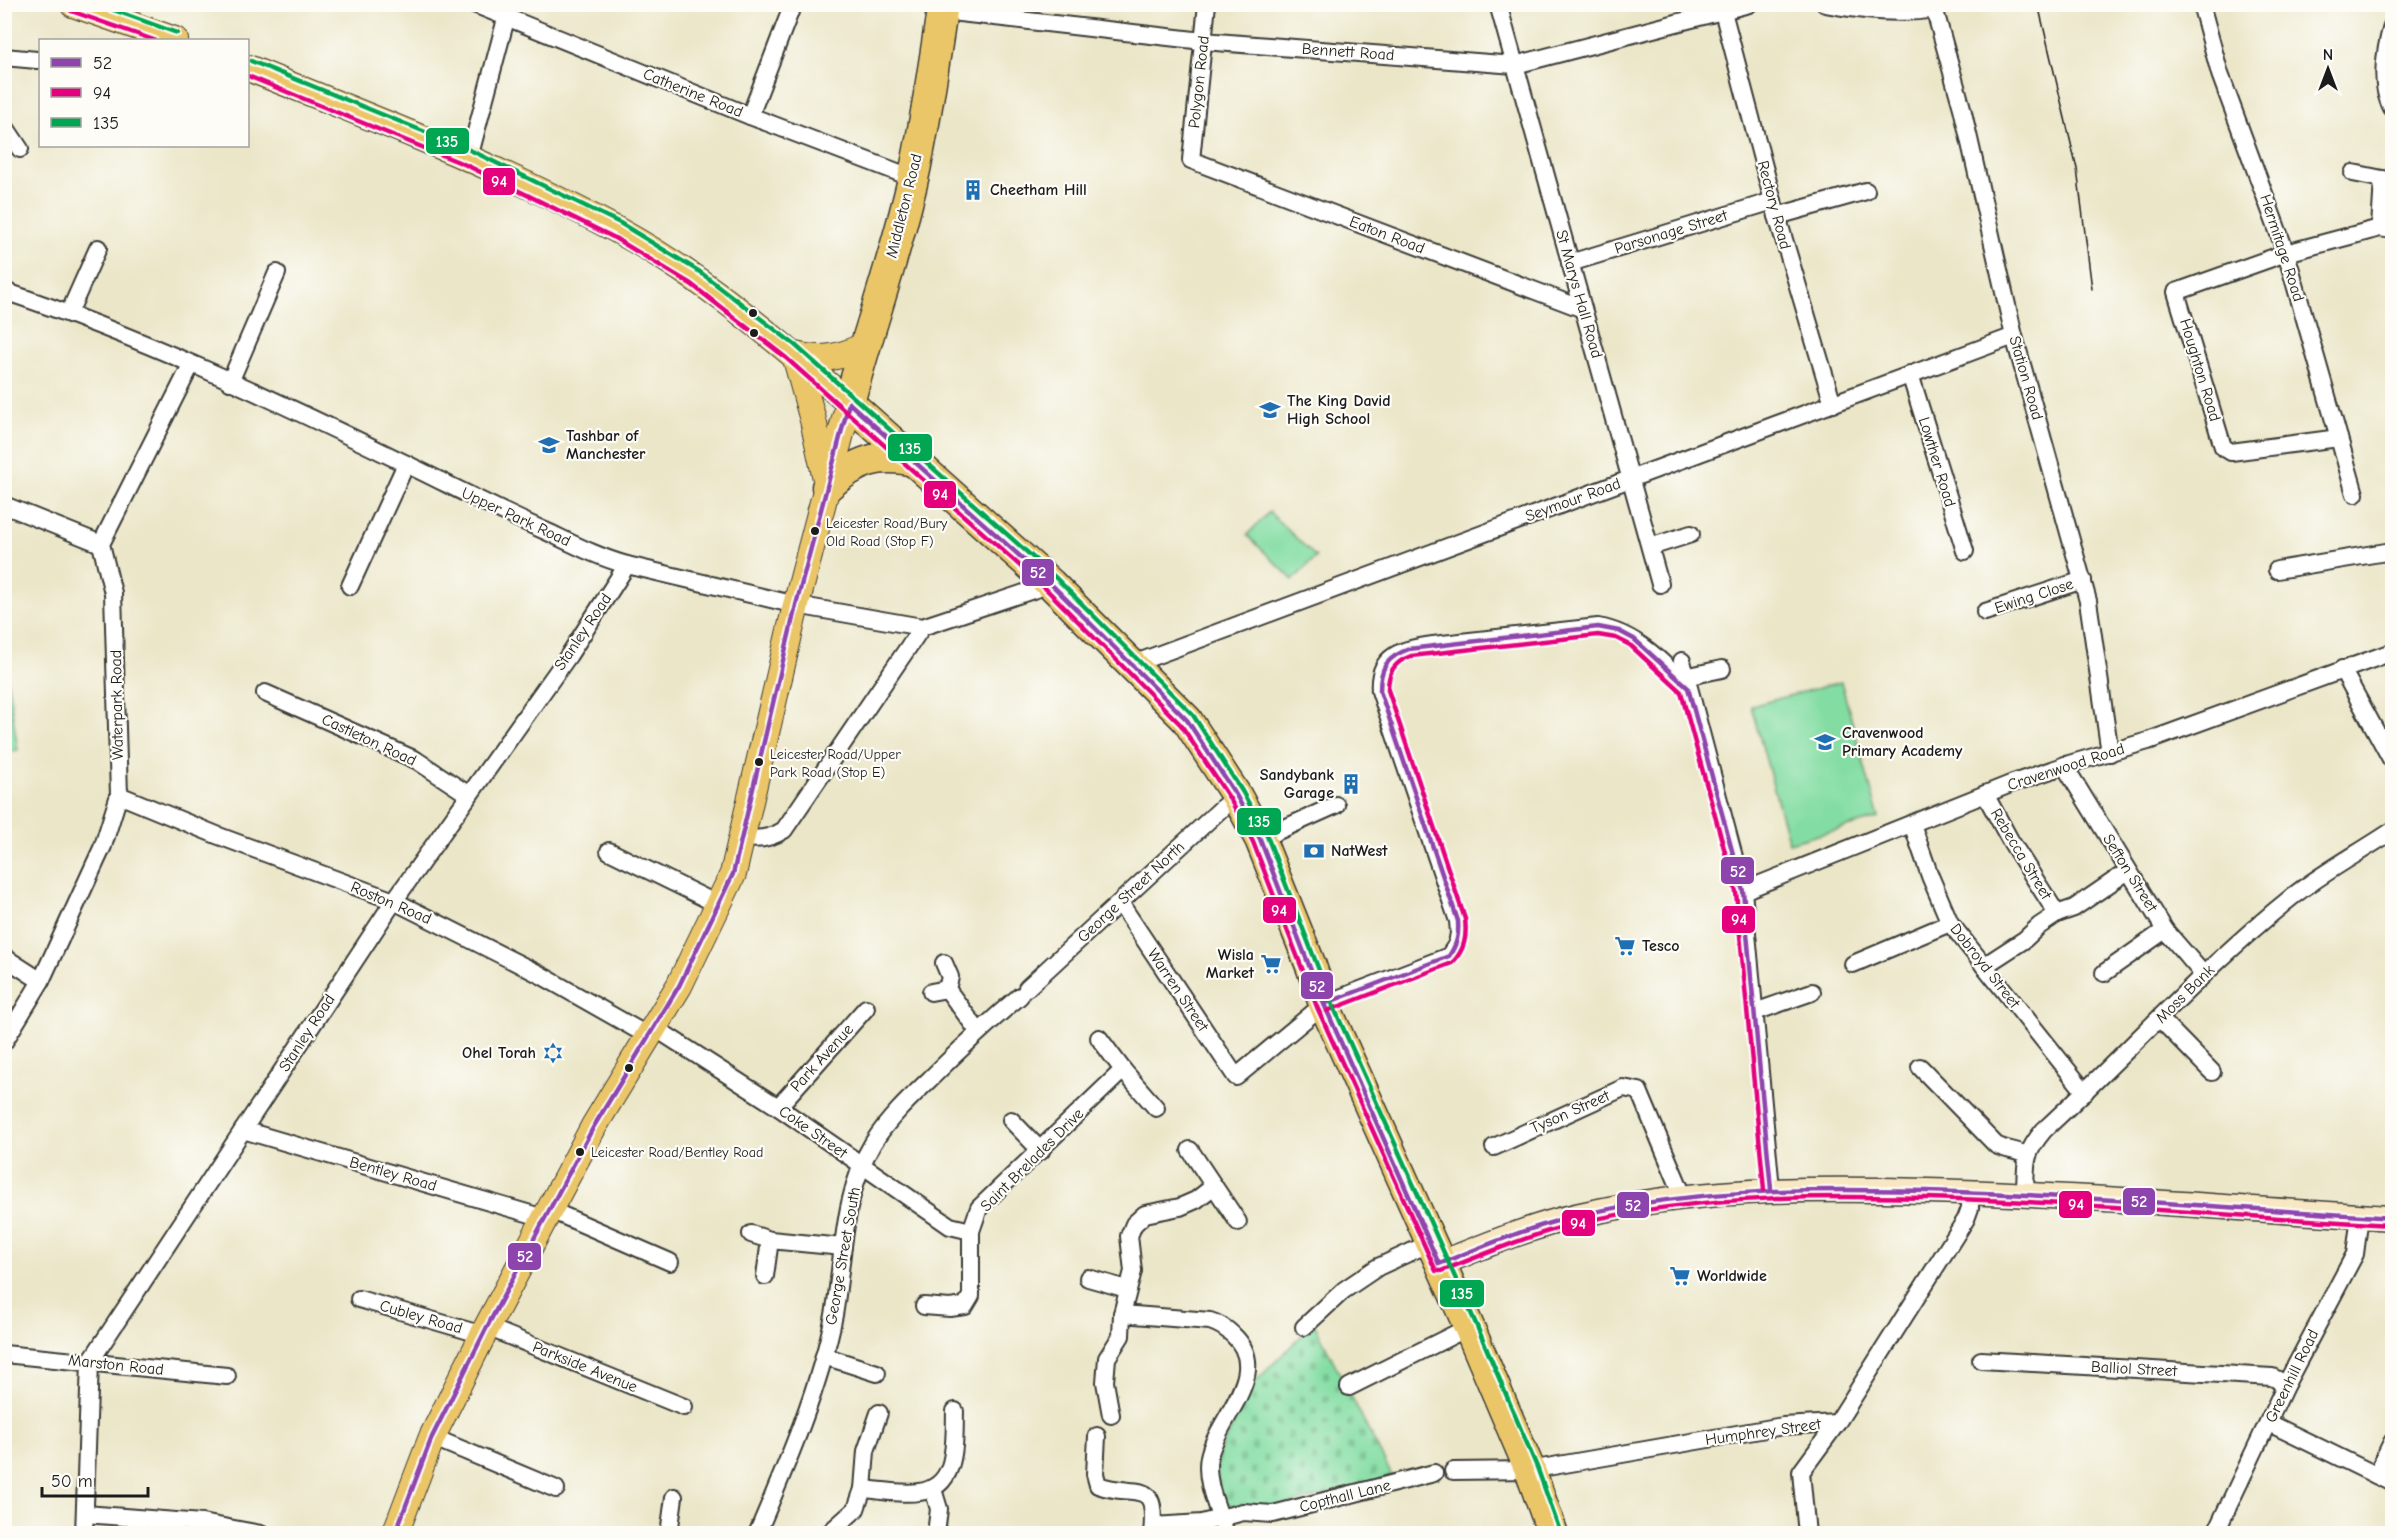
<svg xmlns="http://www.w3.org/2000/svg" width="2397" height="1538" viewBox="0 0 2397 1538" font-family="'Comic Neue',sans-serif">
  <defs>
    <pattern id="cemetery-stones" width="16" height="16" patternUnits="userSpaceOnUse" patternTransform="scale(1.5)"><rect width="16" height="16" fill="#83dda3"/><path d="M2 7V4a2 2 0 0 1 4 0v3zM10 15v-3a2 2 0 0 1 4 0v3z" fill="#71bd8c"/></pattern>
    <pattern id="park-dots" width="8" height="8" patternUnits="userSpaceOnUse" patternTransform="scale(1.5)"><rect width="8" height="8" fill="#83dda3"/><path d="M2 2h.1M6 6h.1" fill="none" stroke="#71bd8c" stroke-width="1.8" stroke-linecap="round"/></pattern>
  </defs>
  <rect width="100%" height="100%" fill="#fdfcf7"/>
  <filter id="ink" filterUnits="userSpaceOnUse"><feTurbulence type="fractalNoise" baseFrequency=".0167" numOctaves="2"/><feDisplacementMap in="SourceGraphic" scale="12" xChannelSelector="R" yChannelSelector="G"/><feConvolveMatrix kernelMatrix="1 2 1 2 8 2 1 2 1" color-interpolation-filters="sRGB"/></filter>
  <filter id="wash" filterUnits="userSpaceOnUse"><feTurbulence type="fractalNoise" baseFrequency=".008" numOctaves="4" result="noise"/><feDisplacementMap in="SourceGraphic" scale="24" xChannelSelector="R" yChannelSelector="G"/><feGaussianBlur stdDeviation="1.35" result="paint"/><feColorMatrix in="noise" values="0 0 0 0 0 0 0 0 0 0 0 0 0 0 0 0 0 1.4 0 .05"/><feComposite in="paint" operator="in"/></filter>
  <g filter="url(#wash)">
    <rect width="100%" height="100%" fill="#ebe6c8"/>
    <!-- grass -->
    <g fill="#83dda3" stroke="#507c60" stroke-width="1.5">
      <polygon points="1269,512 1316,557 1293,580 1247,535"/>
      <polygon points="1841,682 1879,818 1789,843 1751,706"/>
    </g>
    <!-- cemetery -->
    <path fill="url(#cemetery-stones)" stroke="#507c60" stroke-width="1.5" d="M1314 1323 1392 1476C1348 1488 1271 1517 1228 1504L1217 1486 1216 1459 1254 1383Z"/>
    <!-- park -->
    <polygon fill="url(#park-dots)" stroke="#507c60" stroke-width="1.5" points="5,664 18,750 5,753 4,753"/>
  </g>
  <g filter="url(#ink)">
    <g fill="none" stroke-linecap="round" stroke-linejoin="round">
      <!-- street casing -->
      <g stroke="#3b3a36" stroke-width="20">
        <g id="street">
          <polyline points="474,4 750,116 913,178"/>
          <polyline points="1207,4 1191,160 1583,309"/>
          <polyline points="1498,4 1660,584"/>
          <polyline points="1721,4 1777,216 1833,404"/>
          <path d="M1825 4C1861 11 1899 15 1935 9"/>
          <polyline points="1933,4 1962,108 2014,336 2088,601 2110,753"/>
          <polyline points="2201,4 2220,74 2286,253 2355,494"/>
          <polyline points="942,11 1203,41 1515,65 1749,4"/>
          <polyline points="4,57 37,60"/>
          <path d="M2392 108C2379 86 2385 50 2392 26"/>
          <polyline points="750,116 793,4"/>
          <polyline points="4,125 20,149"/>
          <polyline points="469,158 510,4"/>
          <polyline points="2353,173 2392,181"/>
          <polyline points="1777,216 1866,191"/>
          <polyline points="2380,228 2383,179"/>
          <polyline points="1570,263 1773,201"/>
          <path d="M4 291C139 336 269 397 396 459 448 484 499 511 552 534 577 546 601 558 627 565L796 605 922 627 1051 584"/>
          <polyline points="69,313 98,248"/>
          <polyline points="1910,374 1965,551"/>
          <polyline points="230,382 277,273"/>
          <polyline points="2339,438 2231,452 2223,447 2176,292 2286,253 2380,228 2392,230"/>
          <polyline points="4,505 101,544"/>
          <polyline points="1650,547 1691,534"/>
          <polyline points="2277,570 2392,551"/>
          <polyline points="350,586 406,464"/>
          <polyline points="1985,612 2083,580"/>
          <polyline points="1682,661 1743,891 1771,1189"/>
          <polyline points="1133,664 2014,336"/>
          <polyline points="2342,669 2391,759"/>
          <polyline points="1685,677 1722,669"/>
          <polyline points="265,693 416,760 469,795"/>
          <polyline points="2064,765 2165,930 2203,974"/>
          <polyline points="1985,794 2010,840 2057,914"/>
          <polyline points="119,795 219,836 394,901 539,974 650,1037"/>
          <polyline points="1912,824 1930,876 1950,923 2085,1092"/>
          <path d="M743 837C757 841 771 838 784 830L922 627"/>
          <polyline points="1260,839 1336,805"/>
          <polyline points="609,851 719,905"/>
          <polyline points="1743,891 2013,783 2069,764 2148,741 2392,652"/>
          <path d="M1120 903 1236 1077 1324 1004 1449 956 1457 944 1459 933 1458 921 1380 691C1377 654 1404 649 1433 645L1598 627C1635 633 1663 662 1688 688"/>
          <polyline points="4,957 41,981"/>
          <polyline points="944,963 950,977 947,989 978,1031"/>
          <polyline points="1853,964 1950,923"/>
          <polyline points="1984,966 2024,940 2039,926 2057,914 2074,908 2128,871"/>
          <polyline points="2104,973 2165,930"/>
          <polyline points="1027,988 1236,795"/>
          <polyline points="931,992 947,989"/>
          <polyline points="1755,1012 1812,992"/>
          <polyline points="2160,1019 2212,1072"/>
          <polyline points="655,1028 778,1107 950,1226 971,1231"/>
          <polyline points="1099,1038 1123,1070"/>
          <polyline points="4,1042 41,981 103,846 119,795 113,593 101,544 191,365"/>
          <path d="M1920 1067 1996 1145C2007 1151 2016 1149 2027 1156"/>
          <polyline points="778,1107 866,1008"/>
          <polyline points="1011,1120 1041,1151"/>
          <polyline points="243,1130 544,1218"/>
          <polyline points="1494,1147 1623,1088 1639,1091 1684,1198"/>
          <polyline points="1214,1186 1238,1222"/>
          <path d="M2025 1194C2026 1163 2023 1155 2044 1130 2128 1053 2204 967 2293 896 2324 872 2359 853 2392 831"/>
          <polyline points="548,1209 670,1262"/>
          <polyline points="751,1234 770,1240"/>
          <polyline points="765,1276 770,1240 843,1247"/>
          <polyline points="1088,1278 1127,1289"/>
          <polyline points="359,1299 483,1335"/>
          <polyline points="924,1306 950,1308 965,1306 971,1296 971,1231 979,1208 1123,1070 1156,1108"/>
          <polyline points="1122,1314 1133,1271 1129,1236 1134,1224 1145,1214 1180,1207 1196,1200 1214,1186 1190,1150"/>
          <polyline points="487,1327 684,1407"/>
          <polyline points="1304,1327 1344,1290 1378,1267 1430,1243"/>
          <polyline points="4,1354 227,1376"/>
          <polyline points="824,1356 877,1373"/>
          <polyline points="1981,1360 2272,1377 2286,1384"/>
          <polyline points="1349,1387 1469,1327"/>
          <path d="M1111 1415 1105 1382 1107 1358 1121 1336 1122 1314 1210 1321C1220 1324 1226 1328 1233 1335 1273 1372 1217 1418 1209 1457 1204 1481 1219 1511 1226 1534"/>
          <polyline points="2269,1423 2392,1483"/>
          <path d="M1097 1436 1095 1474 1098 1485C1136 1499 1158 1475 1152 1534"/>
          <polyline points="432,1437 556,1489"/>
          <polyline points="1453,1471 1530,1470 1783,1426 1837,1423"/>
          <polyline points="2376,1475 2392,1442"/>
          <polyline points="863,1489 866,1451 879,1413"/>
          <polyline points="933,1489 939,1509 936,1534"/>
          <polyline points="85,1514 202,1523 261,1534"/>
          <polyline points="1153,1526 1202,1523 1243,1512 1273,1514 1434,1473"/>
          <polyline points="84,1534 90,1362 394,901 569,655 627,565"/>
          <polyline points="669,1534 674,1497"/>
          <path d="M757 1534C786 1466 820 1387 834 1315 844 1258 842 1194 873 1143 888 1119 909 1099 930 1079 959 1050 989 1022 1020 996"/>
          <path d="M828 1534 856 1509 863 1489C880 1490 902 1495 919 1492 959 1487 954 1441 955 1411"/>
          <polyline points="1807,1534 1801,1472 1837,1423 1966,1219 1970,1208 1970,1192"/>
          <polyline points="2215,1534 2286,1384 2355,1254 2360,1216"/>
        </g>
      </g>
      <!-- secondary casing -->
      <g stroke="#3b3a36" stroke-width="27">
        <path id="secondary" d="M1439 1264C1484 1246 1529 1227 1576 1216 1693 1188 1809 1188 1928 1191 2083 1195 2238 1209 2392 1218"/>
      </g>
      <!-- primary casing -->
      <g stroke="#3b3a36" stroke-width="28">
        <g id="primary">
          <polyline points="73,4 175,40"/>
          <path d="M248 68C372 118 499 166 617 230 702 276 776 339 849 403L796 605 733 874 679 986 594 1126 487 1327 432 1437 395 1534"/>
          <path d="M794 355C821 361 841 358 865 345"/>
          <polyline points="795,355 813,420 826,479"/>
        </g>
      </g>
      <!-- highway casing -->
      <g stroke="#3b3a36" stroke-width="33">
        <g id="highway">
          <path d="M943 4C934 63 926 122 913 179 896 255 869 328 849 403L1051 584 1187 720 1236 795 1260 839 1311 966 1324 1004 1469 1327 1530 1470 1553 1534"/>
          <path d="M827 487C856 461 879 452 917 462"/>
        </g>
      </g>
      <!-- street -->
      <use href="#street" stroke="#fff" stroke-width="16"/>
      <!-- secondary -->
      <use href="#secondary" stroke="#f7e8c3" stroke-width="24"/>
      <!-- primary -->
      <use href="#primary" stroke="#ebc669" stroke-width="26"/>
      <!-- highway -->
      <use href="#highway" stroke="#ebc669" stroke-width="30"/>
      <!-- tram -->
      <polyline stroke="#1c1c1c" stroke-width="1.5" points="2038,4 2077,169 2092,289"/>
      <!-- bus-1 casing -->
      <g stroke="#fdfcf7" stroke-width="9">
        <g id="bus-1">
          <path d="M849 403 1051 584 1187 720 1236 795 1260 839 1324 1004 1439 1264C1484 1246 1529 1227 1576 1216 1701 1187 1829 1188 1957 1192 2102 1197 2247 1209 2392 1218"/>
          <path d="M1324 1004 1449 956C1457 944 1459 936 1458 921L1380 691C1380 667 1387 657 1409 649L1598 627 1619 631 1634 639 1688 688 1743 891 1771 1189"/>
          <polyline points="395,1534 432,1437 487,1327 594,1126 679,986 733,874 796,605 849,403"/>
        </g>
      </g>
      <!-- bus-2 casing -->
      <g stroke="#fdfcf7" stroke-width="9">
        <g id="bus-2">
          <polyline points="71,11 154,40"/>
          <path d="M248 76 466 165 613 237 691 284 785 357 1046 589 1181 725 1230 799 1253 842 1317 1007 1436 1271H1441C1486 1254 1531 1234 1578 1223 1702 1194 1831 1195 1958 1199 2102 1204 2247 1217 2392 1225"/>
          <path d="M1327 1011 1452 963C1465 950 1467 936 1465 919L1388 690C1388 672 1394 662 1411 656L1598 635 1616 638 1630 645 1681 692 1736 892 1764 1190"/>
        </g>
      </g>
      <!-- bus-3 casing -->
      <g stroke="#fdfcf7" stroke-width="9">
        <g id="bus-3">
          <polyline points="97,4 177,33"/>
          <polyline points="251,61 472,151 620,223 700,272 795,345 1056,578 1193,715 1242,791 1267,836 1331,1001 1476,1324 1537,1467 1560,1531"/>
        </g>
      </g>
      <!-- bus-1 -->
      <use href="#bus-1" stroke="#8e44ad" stroke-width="4.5"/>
      <!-- bus-2 -->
      <use href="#bus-2" stroke="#e5007d" stroke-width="4.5"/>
      <!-- bus-3 -->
      <use href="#bus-3" stroke="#00a651" stroke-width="4.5"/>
    </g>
  </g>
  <!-- icons -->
  <defs>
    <g id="building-bare" transform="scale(1.62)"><path d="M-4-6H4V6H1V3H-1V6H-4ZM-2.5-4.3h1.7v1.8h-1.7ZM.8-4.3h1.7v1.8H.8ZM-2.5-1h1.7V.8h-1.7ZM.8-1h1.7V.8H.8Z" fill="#1f6fb2" stroke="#fdfcf7" stroke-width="2.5" paint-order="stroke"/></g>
    <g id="school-bare" transform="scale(1.62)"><path d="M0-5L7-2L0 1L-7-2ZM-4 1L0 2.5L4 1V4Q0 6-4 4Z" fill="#1f6fb2" stroke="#fdfcf7" stroke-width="2.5" paint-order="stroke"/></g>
    <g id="bank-bare" transform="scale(1.62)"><path d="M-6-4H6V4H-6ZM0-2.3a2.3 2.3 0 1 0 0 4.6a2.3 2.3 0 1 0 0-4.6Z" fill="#1f6fb2" stroke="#fdfcf7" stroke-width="2.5" paint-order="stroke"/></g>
    <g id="supermarket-bare" transform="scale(1.62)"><path d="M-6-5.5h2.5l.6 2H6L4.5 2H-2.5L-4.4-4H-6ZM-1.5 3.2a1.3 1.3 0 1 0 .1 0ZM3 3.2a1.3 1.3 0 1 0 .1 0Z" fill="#1f6fb2" stroke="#fdfcf7" stroke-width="2.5" paint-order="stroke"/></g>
    <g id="synagogue-bare" transform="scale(1.62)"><path d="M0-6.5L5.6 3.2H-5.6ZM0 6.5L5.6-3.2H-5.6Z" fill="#1f6fb2" stroke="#fdfcf7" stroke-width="2.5" paint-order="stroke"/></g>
  </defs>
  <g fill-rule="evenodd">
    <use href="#building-bare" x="973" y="190"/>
    <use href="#school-bare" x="1270" y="410"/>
    <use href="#school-bare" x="549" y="445"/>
    <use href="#school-bare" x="1825" y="742"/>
    <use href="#building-bare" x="1351" y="784"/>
    <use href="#bank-bare" x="1314" y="851"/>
    <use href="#supermarket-bare" x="1625" y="946"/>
    <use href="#supermarket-bare" x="1271" y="964"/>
    <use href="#synagogue-bare" x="553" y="1053"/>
    <use href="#supermarket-bare" x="1680" y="1276"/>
  </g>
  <!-- markers -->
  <g fill="#1c1c1c" stroke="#fdfcf7" stroke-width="2">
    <circle cx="753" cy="313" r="5"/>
    <circle cx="754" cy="333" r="5"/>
    <circle cx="815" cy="531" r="5"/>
    <circle cx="759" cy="762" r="5"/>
    <circle cx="629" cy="1068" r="5"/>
    <circle cx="580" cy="1152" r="5"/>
  </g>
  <g text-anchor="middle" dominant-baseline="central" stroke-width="4.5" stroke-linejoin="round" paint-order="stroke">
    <!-- bus labels -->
    <g font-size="14" fill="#1c1c1c" stroke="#fdfcf7" text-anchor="start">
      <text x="826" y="523">Leicester Road/Bury<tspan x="826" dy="18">Old Road (Stop F)</tspan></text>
      <text x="770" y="754">Leicester Road/Upper<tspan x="770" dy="18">Park Road (Stop E)</tspan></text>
      <text x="591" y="1152">Leicester Road/Bentley Road</text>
    </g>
    <!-- street labels -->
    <g font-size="16" fill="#1c1c1c" stroke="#fdfcf7">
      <text transform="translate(1348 52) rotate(4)">Bennett Road</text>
      <text transform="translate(1199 82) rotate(-84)">Polygon Road</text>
      <text transform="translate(693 93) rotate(22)">Catherine Road</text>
      <text transform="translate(1774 205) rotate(75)">Rectory Road</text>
      <text transform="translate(904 206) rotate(-76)">Middleton Road</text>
      <text transform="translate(1671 232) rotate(-17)">Parsonage Street</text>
      <text transform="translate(1387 235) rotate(21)">Eaton Road</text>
      <text transform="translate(2282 248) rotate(72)">Hermitage Road</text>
      <text transform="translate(1579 294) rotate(74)">St Marys Hall Road</text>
      <text transform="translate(2200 370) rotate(73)">Houghton Road</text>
      <text transform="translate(2026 378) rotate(74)">Station Road</text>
      <text transform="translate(1937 462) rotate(73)">Lowther Road</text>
      <text transform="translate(1573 500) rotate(-20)">Seymour Road</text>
      <text transform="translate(516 517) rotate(25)">Upper Park Road</text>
      <text transform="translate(2034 596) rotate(-18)">Ewing Close</text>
      <text transform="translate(583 632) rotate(-56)">Stanley Road</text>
      <text transform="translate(117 705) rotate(-91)">Waterpark Road</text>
      <text transform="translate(369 740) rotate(25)">Castleton Road</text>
      <text transform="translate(2066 767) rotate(-18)">Cravenwood Road</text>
      <text transform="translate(2021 854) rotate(59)">Rebecca Street</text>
      <text transform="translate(2130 873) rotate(58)">Sefton Street</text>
      <text transform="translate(1131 892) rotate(-43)">George Street North</text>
      <text transform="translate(391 903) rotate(23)">Roston Road</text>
      <text transform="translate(1985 966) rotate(52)">Dobroyd Street</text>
      <text transform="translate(1178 990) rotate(56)">Warren Street</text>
      <text transform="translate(2185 994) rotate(-45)">Moss Bank</text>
      <text transform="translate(307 1033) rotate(-57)">Stanley Road</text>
      <text transform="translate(822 1058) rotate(-48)">Park Avenue</text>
      <text transform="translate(1570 1112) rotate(-24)">Tyson Street</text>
      <text transform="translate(813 1132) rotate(35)">Coke Street</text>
      <text transform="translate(1032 1160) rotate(-45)">Saint Brelades Drive</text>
      <text transform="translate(393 1174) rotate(16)">Bentley Road</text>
      <text transform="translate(843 1256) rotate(-80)">George Street South</text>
      <text transform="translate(421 1317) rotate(16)">Cubley Road</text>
      <text transform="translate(116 1365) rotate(6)">Marston Road</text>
      <text transform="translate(585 1367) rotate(22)">Parkside Avenue</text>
      <text transform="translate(2134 1369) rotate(3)">Balliol Street</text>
      <text transform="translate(2292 1376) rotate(-64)">Greenhill Road</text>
      <text transform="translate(1763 1432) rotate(-8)">Humphrey Street</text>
      <text transform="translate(1345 1496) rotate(-14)">Copthall Lane</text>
    </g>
    <!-- poi labels -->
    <g font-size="16" font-weight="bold" fill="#1c1c1c" stroke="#fdfcf7" text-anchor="start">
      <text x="990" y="190">Cheetham Hill</text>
      <text x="1287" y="401">The King David<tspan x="1287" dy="18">High School</tspan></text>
      <text x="566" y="436">Tashbar of<tspan x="566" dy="18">Manchester</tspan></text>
      <text x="1842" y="733">Cravenwood<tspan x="1842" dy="18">Primary Academy</tspan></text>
      <text x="1334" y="775" text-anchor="end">Sandybank<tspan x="1334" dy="18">Garage</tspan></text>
      <text x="1331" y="851">NatWest</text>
      <text x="1642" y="946">Tesco</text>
      <text x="1254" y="955" text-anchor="end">Wisla<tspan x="1254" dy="18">Market</tspan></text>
      <text x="536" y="1053" text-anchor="end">Ohel Torah</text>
      <text x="1697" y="1276">Worldwide</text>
    </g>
  </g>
  <g stroke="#fdfcf7" stroke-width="2">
    <rect x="425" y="127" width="45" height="28" rx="6" fill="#00a651"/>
    <rect x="482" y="167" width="34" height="29" rx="6" fill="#e5007d"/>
    <rect x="887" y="433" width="46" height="29" rx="6" fill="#00a651"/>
    <rect x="923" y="480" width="34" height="29" rx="6" fill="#e5007d"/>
    <rect x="1021" y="558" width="34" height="29" rx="6" fill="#8e44ad"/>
    <rect x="1236" y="807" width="46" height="29" rx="6" fill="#00a651"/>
    <rect x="1720" y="856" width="35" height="29" rx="6" fill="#8e44ad"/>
    <rect x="1262" y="896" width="35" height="28" rx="6" fill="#e5007d"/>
    <rect x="1721" y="905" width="35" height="29" rx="6" fill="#e5007d"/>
    <rect x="1300" y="971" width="34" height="29" rx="6" fill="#8e44ad"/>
    <rect x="2122" y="1187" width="34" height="29" rx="6" fill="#8e44ad"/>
    <rect x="2058" y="1190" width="35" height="29" rx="6" fill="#e5007d"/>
    <rect x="1616" y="1191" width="34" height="28" rx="6" fill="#8e44ad"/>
    <rect x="1561" y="1209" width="35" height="28" rx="6" fill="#e5007d"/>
    <rect x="507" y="1242" width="35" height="29" rx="6" fill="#8e44ad"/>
    <rect x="1439" y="1279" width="46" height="29" rx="6" fill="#00a651"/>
  </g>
  <g font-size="16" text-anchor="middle" font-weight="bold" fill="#fff">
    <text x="447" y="147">135</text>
    <text x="499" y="187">94</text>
    <text x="910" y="454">135</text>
    <text x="940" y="500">94</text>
    <text x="1038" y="578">52</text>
    <text x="1259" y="827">135</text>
    <text x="1738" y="877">52</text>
    <text x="1279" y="916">94</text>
    <text x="1739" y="925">94</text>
    <text x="1317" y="992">52</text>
    <text x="2139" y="1207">52</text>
    <text x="2076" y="1210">94</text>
    <text x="1633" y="1211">52</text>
    <text x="1578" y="1229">94</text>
    <text x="525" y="1262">52</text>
    <text x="1462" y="1299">135</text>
  </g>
  <!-- margin -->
  <rect width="2397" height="1538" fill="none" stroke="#fdfcf7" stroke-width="24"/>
  <!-- legend -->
  <rect x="39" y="39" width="210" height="108" fill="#fdfcf7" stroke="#a3a29f" stroke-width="1.5"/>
  <rect x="51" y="58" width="30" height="9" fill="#8e44ad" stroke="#a3a29f" stroke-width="1.5"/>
  <text x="93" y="69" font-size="18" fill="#1c1c1c">52</text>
  <rect x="51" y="88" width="30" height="9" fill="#e5007d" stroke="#a3a29f" stroke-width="1.5"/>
  <text x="93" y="99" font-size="18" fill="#1c1c1c">94</text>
  <rect x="51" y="118" width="30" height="9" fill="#00a651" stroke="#a3a29f" stroke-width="1.5"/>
  <text x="93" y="129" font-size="18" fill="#1c1c1c">135</text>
  <!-- north arrow -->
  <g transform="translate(2328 69)" stroke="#fdfcf7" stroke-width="4.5" paint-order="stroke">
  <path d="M0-4.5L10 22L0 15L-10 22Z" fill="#1c1c1c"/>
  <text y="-9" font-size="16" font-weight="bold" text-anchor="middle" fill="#1c1c1c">N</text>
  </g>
  <!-- scale -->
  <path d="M42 1487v9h106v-9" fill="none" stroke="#1c1c1c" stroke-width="3"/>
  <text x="51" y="1487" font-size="18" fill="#1c1c1c" stroke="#fdfcf7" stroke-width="4.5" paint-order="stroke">50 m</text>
</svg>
